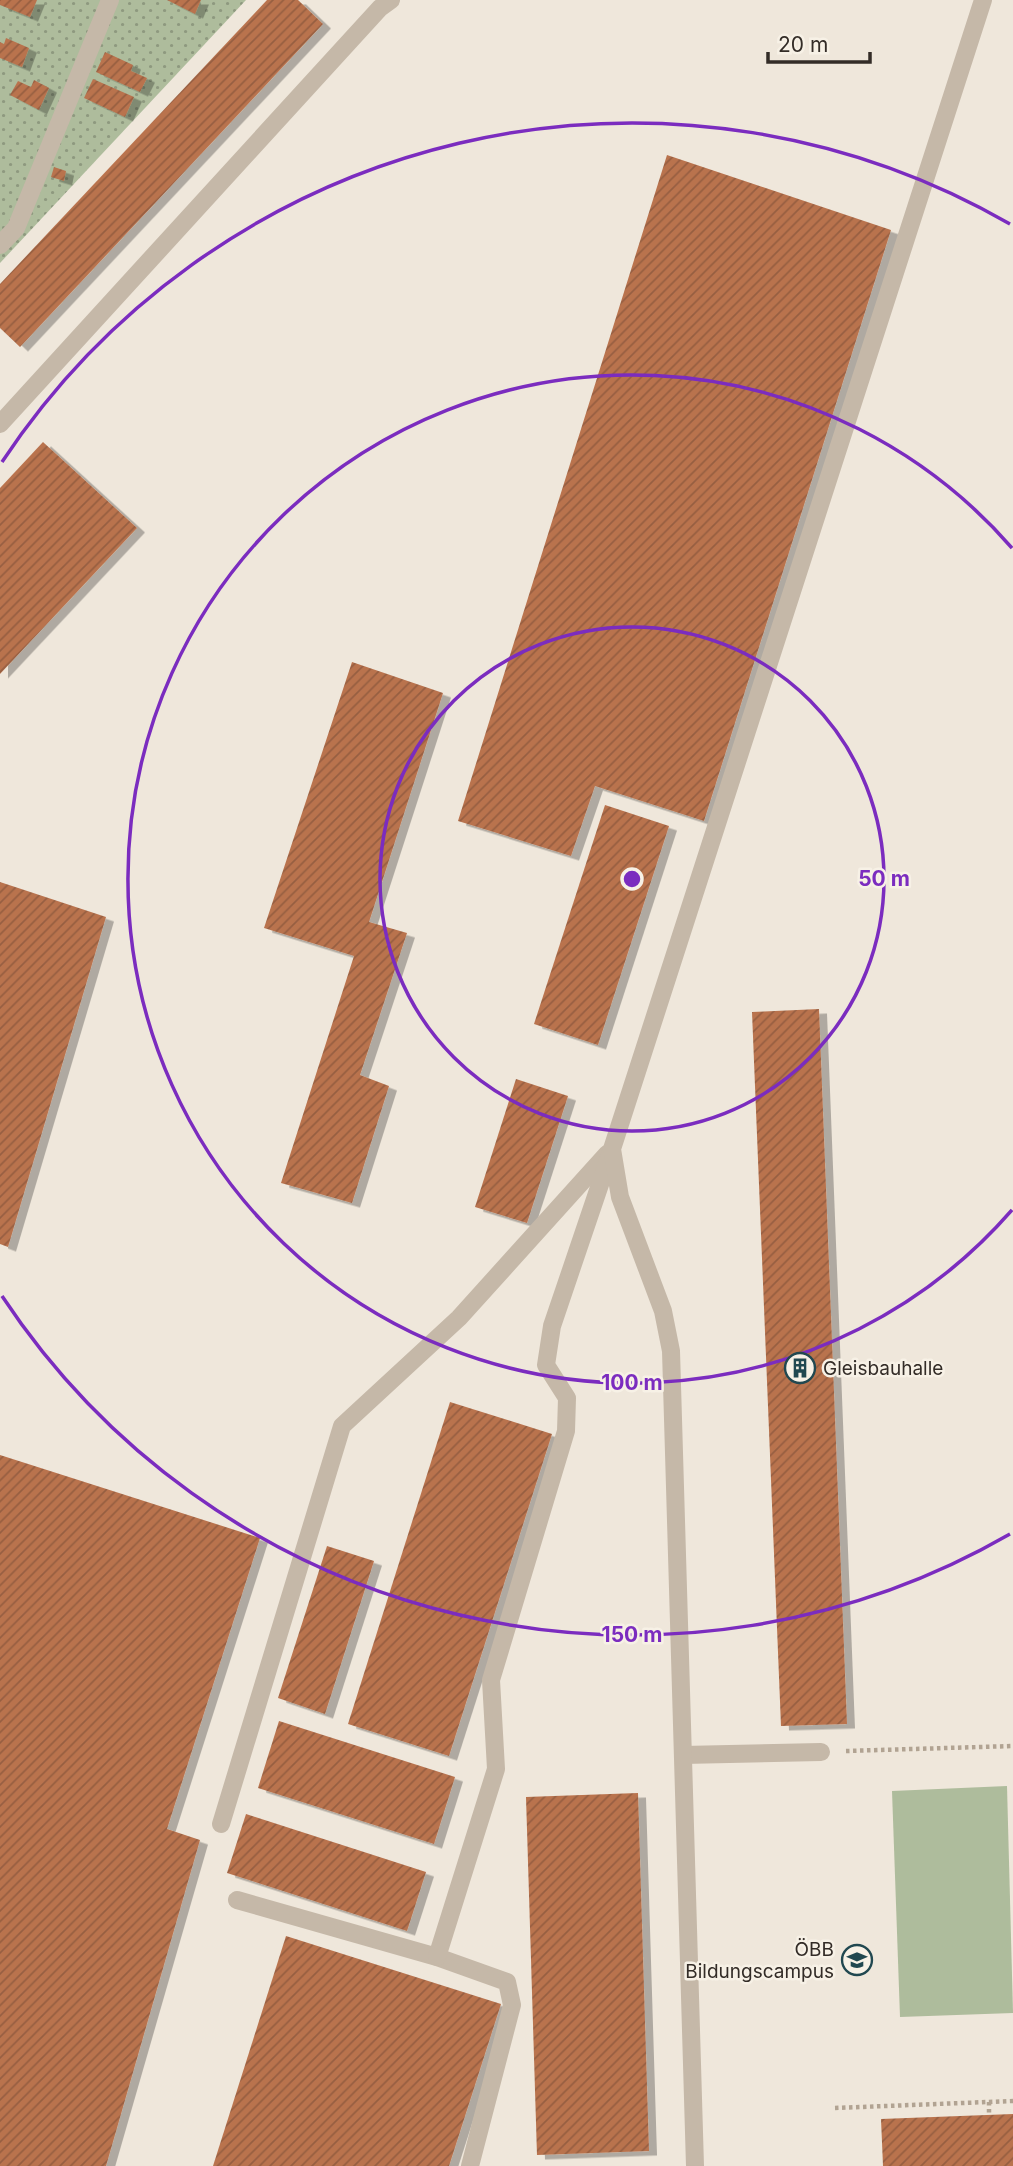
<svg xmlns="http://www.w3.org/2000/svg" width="1013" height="2166" viewBox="0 0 1013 2166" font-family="Inter,sans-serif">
  <defs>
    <pattern id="garden-dots" width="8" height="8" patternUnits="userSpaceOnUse" patternTransform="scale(1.75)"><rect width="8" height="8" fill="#aebc9c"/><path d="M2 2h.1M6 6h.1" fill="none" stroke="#8e997f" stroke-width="1.8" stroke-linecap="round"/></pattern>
    <pattern id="building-hatch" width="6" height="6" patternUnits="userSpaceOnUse" patternTransform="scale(1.75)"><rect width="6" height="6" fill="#b9734e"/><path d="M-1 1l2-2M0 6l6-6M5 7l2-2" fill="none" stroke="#975f41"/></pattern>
    <filter id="shadow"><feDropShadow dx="8" dy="4.5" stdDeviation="0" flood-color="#0004"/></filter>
  </defs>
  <rect width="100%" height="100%" fill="#efe7db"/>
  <!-- park -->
  <polygon fill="#aebc9c" points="1007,1786 1013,2013 900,2017 892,1791"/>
  <!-- garden -->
  <polygon fill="url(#garden-dots)" points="0,0 246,0 0,263"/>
  <!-- building -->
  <g fill="url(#building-hatch)" filter="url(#shadow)">
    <polygon points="0,0 37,0 30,17 0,5"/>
    <polygon points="167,0 201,0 195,14"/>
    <polygon points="267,0 298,0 323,24 20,347 0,328 0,284"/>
    <polygon points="6,38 29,48 22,67 0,58 0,42 4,44"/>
    <polygon points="105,52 133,65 131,71 147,78 140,92 96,72"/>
    <polygon points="93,79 134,97 125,117 84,98"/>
    <polygon points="34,80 49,88 39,110 10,95 18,81 31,87"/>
    <polygon points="667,155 891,230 704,821 595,786 571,856 458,821"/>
    <polygon points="54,167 66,171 64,181 51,177"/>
    <polygon points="43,442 137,528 0,674 0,488"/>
    <polygon points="352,662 443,693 369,922 407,933 360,1075 389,1086 352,1203 281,1183 354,956 264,928"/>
    <polygon points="605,805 669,826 598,1045 534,1024"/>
    <polygon points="0,882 106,917 8,1247 0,1244"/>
    <polygon points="819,1009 847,1724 781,1726 752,1012"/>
    <polygon points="516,1079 568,1096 527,1223 475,1207"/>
    <polygon points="450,1402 552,1434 449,1756 348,1724"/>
    <polygon points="0,1455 260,1538 167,1829 200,1840 106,2166 0,2166"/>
    <polygon points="327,1546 374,1561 325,1714 278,1698"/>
    <polygon points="279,1721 455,1777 434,1844 258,1788"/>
    <polygon points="638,1793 649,2151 537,2155 526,1797"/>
    <polygon points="246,1814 426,1872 407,1931 227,1873"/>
    <polygon points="286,1936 501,2004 449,2166 213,2166"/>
    <polygon points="1013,2114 1013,2166 883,2166 881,2119"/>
  </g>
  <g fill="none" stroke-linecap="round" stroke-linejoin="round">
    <!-- path -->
    <g stroke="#b1a392" stroke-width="4.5" stroke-dasharray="3.5 3.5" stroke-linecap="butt">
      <polyline points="846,1751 1013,1746"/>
      <polyline points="989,2102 989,2115"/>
      <polyline points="835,2108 1013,2101"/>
    </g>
    <!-- lane -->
    <g stroke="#c5b8a8" stroke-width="18">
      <polyline points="0,245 16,228 110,0"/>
      <polyline points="0,424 380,8 391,0"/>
      <polyline points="683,1755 821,1752"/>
      <polyline points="221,1824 342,1426 459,1318 607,1154"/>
      <polyline points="237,1900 437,1957 507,1982 512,2005 470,2166"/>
      <polyline points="437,1957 496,1769 491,1680 566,1431 567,1398 546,1365 552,1326 611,1152"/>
      <polyline points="695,2166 671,1351 663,1311 620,1197 612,1149 983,0"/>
    </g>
  </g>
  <!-- distance rings -->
  <g fill="none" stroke="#7b2cbf" stroke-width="3.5">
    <circle cx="632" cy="879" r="252"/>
    <path d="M1012 1210A504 504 0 1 1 1012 548"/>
    <path d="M1010 1534A756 756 0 0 1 2 1296M2 462A756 756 0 0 1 1010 224"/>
  </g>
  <!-- icons -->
  <defs>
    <g id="building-ring" transform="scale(1.575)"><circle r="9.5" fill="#f7f1e6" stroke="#214850" stroke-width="1.5"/><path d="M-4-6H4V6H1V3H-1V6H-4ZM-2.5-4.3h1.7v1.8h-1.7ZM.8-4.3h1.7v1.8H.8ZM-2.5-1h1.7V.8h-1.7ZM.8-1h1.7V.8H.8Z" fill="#214850"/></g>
    <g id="school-ring" transform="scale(1.575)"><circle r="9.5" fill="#f7f1e6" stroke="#214850" stroke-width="1.5"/><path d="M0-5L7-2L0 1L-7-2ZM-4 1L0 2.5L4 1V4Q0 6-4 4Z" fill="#214850"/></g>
  </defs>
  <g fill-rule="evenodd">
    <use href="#building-ring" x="800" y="1368"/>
    <use href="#school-ring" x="857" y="1960"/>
  </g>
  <g text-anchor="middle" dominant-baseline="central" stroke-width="5" stroke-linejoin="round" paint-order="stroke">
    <!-- poi labels -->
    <g font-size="19" fill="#332c27" stroke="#f7f1e6" text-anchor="start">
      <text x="823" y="1368">Gleisbauhalle</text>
      <text x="834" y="1949" text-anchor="end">ÖBB<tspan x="834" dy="22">Bildungscampus</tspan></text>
    </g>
  </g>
  <circle cx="632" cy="879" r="10" fill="#7b2cbf" stroke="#f7f1e6" stroke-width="3.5"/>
  <g font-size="21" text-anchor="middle" font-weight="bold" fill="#7b2cbf" stroke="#f7f1e6" stroke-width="5" stroke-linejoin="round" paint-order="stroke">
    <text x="884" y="886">50 m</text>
    <text x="632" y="1390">100 m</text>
    <text x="632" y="1642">150 m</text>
  </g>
  <!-- scale -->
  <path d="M768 52v10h102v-10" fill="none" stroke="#332c27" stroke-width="3.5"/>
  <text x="778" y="52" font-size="21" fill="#332c27" stroke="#f7f1e6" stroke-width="5" paint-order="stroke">20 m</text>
</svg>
